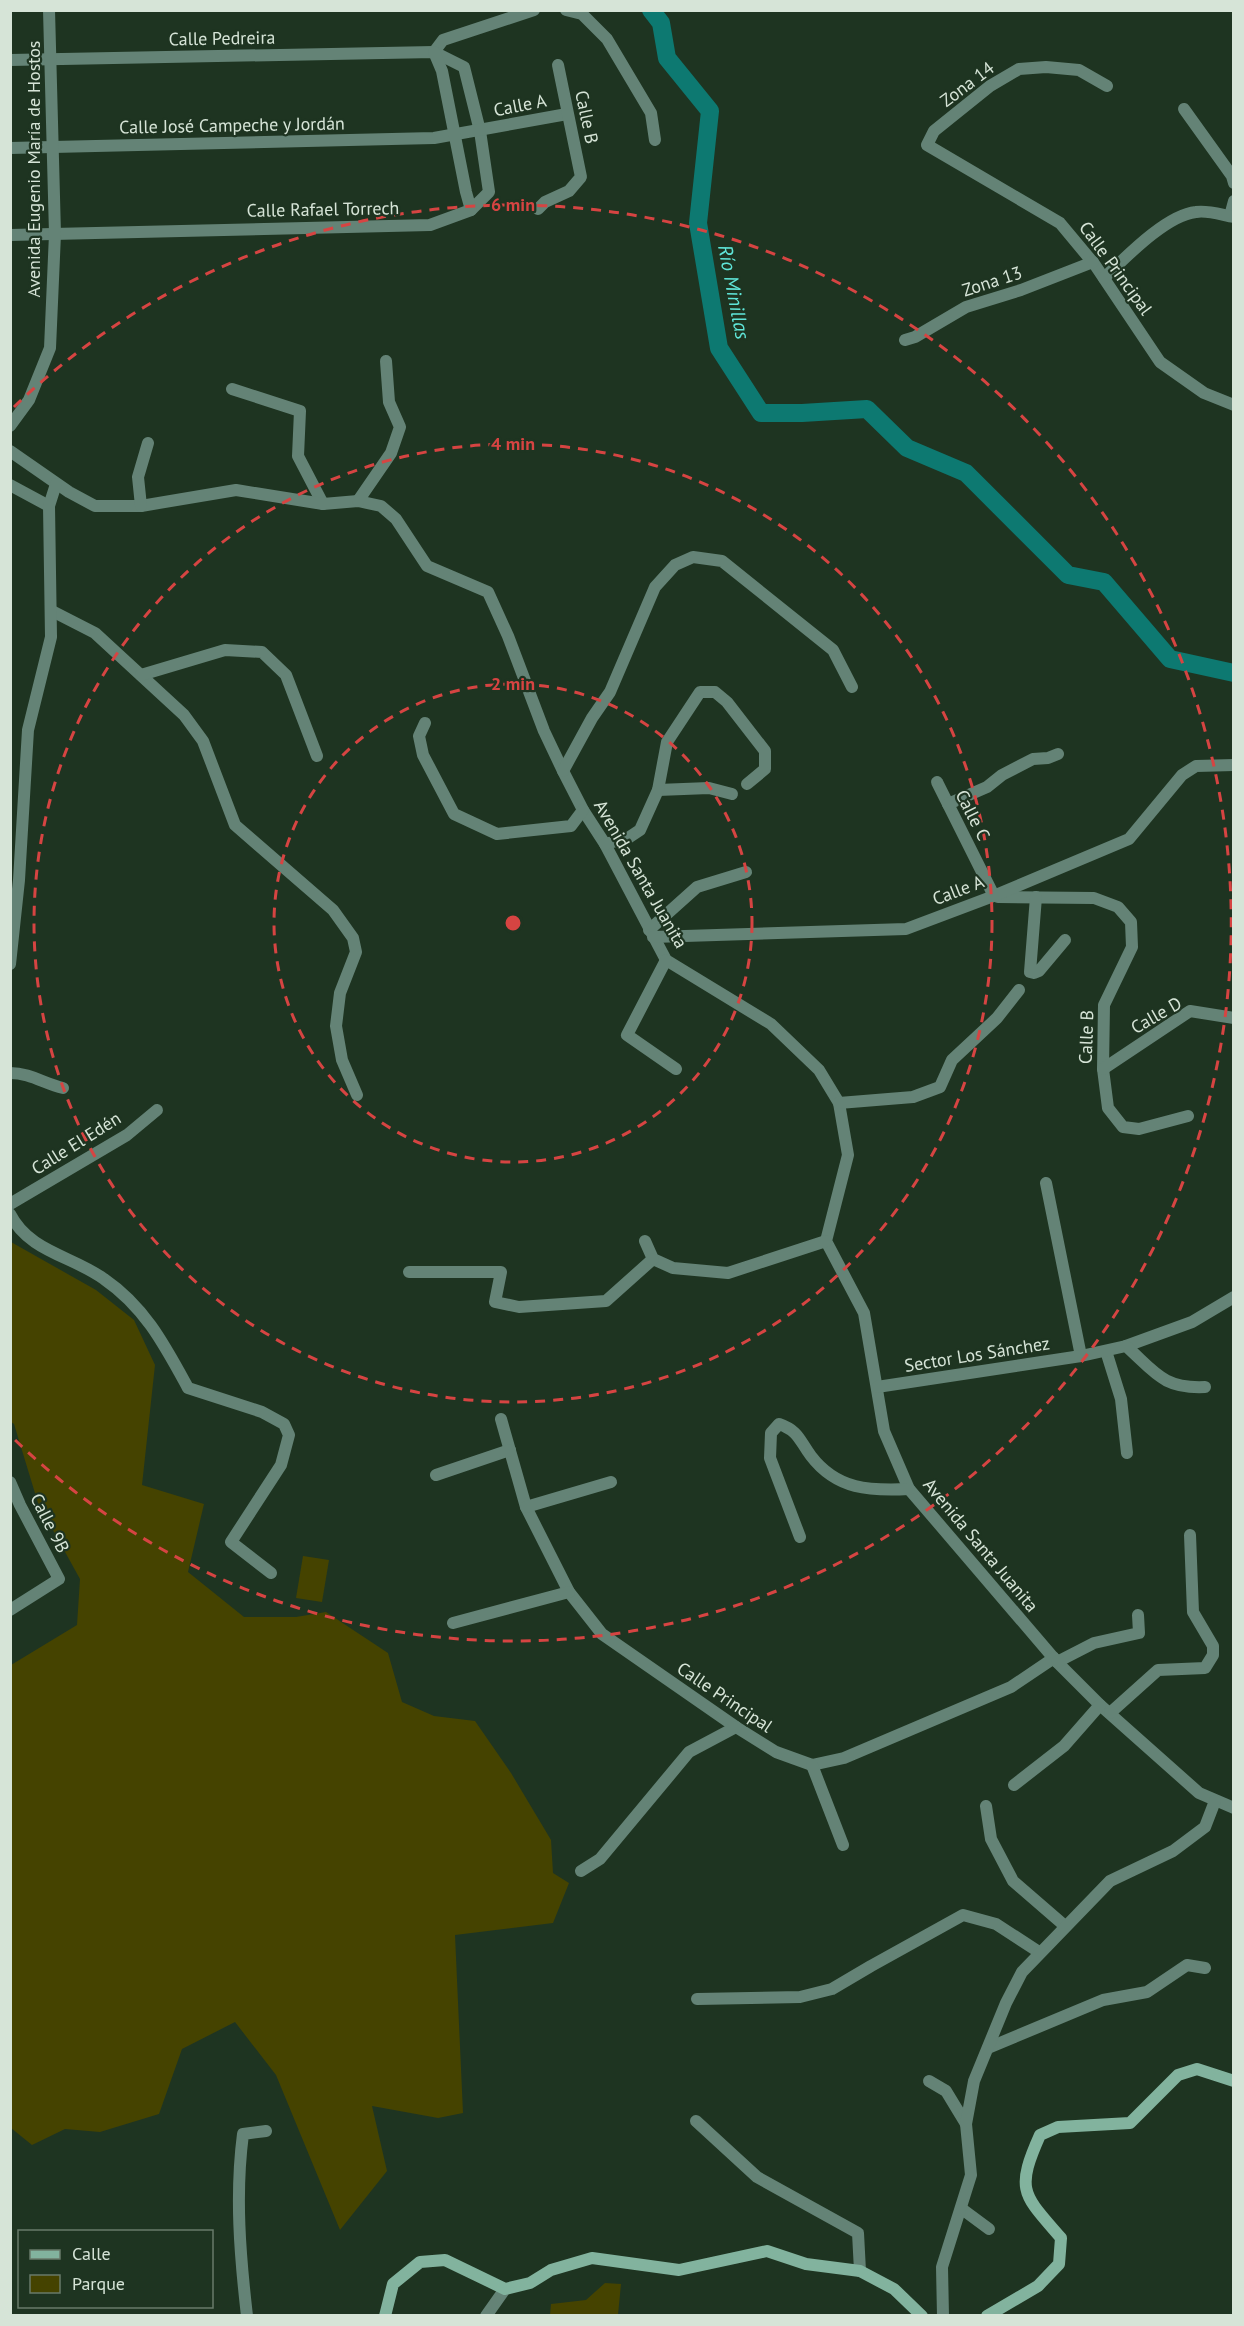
<svg xmlns="http://www.w3.org/2000/svg" width="1244" height="2326" viewBox="0 0 1244 2326" font-family="'PT Sans',sans-serif">
  <rect width="100%" height="100%" fill="#1e3421"/>
  <!-- green -->
  <g fill="#454300">
    <polygon points="11,1242 96,1290 134,1320 155,1365 142,1485 204,1504 188,1572 244,1617 296,1617 326,1612 388,1653 402,1702 434,1716 475,1721 511,1773 551,1840 553,1873 569,1883 553,1923 455,1935 463,2113 438,2118 372,2106 387,2171 340,2230 276,2075 235,2022 182,2049 159,2114 100,2132 65,2129 32,2145 11,2128 11,1665 77,1625 80,1579 38,1503 14,1424 11,1422"/>
    <polygon points="303,1556 329,1560 322,1602 296,1598"/>
    <polygon points="605,2283 621,2284 618,2315 550,2315 551,2304 586,2300"/>
  </g>
  <g fill="none" stroke-linecap="round" stroke-linejoin="round">
    <!-- river -->
    <polyline stroke="#0d7971" stroke-width="18" points="651,10 661,23 667,58 710,111 698,223 719,348 761,413 802,413 867,409 907,448 966,473 1068,575 1104,582 1170,659 1234,673"/>
    <!-- street -->
    <g stroke="#648376" stroke-width="12">
      <polyline points="566,10 582,14 607,39 651,113 655,140"/>
      <polyline points="434,52 443,40 534,10"/>
      <polyline points="10,60 434,52 464,67 480,131 489,192 471,210"/>
      <polyline points="1107,86 1079,70 1046,67 1019,69 990,86 934,131 927,145 1060,223 1095,265 1160,362 1204,393 1234,405"/>
      <polyline points="1184,109 1232,176 1234,183"/>
      <polyline points="10,148 434,138 567,114"/>
      <polyline points="538,209 545,202 569,191 581,177 558,65"/>
      <polyline points="1230,216 1234,201"/>
      <polyline points="10,235 430,225 471,210 466,192 442,71 434,52"/>
      <path d="M1104 278C1125 258 1166 215 1196 212 1208 210 1222 215 1234 217"/>
      <polyline points="905,340 915,337 966,307 1021,290 1093,262"/>
      <polyline points="232,389 300,411 298,456 323,504"/>
      <polyline points="10,426 29,400 50,348 55,234 49,10"/>
      <polyline points="10,451 69,492 95,506 141,506 236,490 323,504 358,501 381,506 396,519 427,566 488,592 508,636 544,731 563,771 583,810 605,844 666,960 771,1024 819,1070 839,1103 848,1155 826,1241 864,1313 884,1431 909,1489 1057,1662 1100,1705 1199,1793 1234,1808"/>
      <polyline points="10,485 49,506"/>
      <polyline points="358,501 391,453 400,427 389,402 386,361"/>
      <polyline points="141,506 138,477 148,443"/>
      <polyline points="52,611 95,633 184,715 203,741 235,825 333,910 353,938 356,952 340,993 336,1026 342,1060 357,1095"/>
      <polyline points="141,675 225,650 262,652 286,675 317,756"/>
      <polyline points="425,723 419,736 423,755 454,814 497,834 571,826 583,810"/>
      <polyline points="563,771 592,718 610,692 655,587 675,565 693,557 722,561 833,650 852,687"/>
      <polyline points="937,782 994,896"/>
      <polyline points="658,790 709,788 732,794"/>
      <polyline points="948,804 987,787 1002,775 1033,759 1048,758 1058,754"/>
      <polyline points="605,844 628,838 640,830 658,790 667,742 700,692 715,692 727,702 765,751 765,769 747,784"/>
      <polyline points="998,897 1094,898 1118,907 1131,922 1132,947 1104,1005 1103,1069 1108,1108 1123,1127 1139,1129 1188,1116"/>
      <polyline points="1036,897 1030,972 1034,973 1039,971 1065,940"/>
      <polyline points="649,930 697,887 746,872"/>
      <polyline points="653,937 906,929 991,897 1129,839 1182,775 1196,766 1234,765"/>
      <polyline points="666,960 627,1035 676,1069"/>
      <polyline points="10,964 19,880 28,730 51,637 49,506 56,484"/>
      <polyline points="1103,1069 1190,1011 1234,1018"/>
      <path d="M10 1073C30 1073 45 1084 63 1088"/>
      <polyline points="839,1103 913,1097 940,1087 952,1060 997,1018 1019,990"/>
      <polyline points="1046,1183 1081,1356"/>
      <polyline points="10,1204 127,1135 157,1110"/>
      <path d="M10 1214C29 1252 73 1256 104 1279 145 1307 165 1346 188 1388L262 1412 284 1424 289 1435 281 1465 231 1542 271 1573"/>
      <polyline points="645,1241 653,1259 673,1268 728,1273 826,1241"/>
      <polyline points="409,1272 501,1272 495,1302 519,1307 606,1301 653,1259"/>
      <polyline points="1126,1346 1192,1322 1234,1297"/>
      <polyline points="1106,1351 1121,1399 1127,1453"/>
      <path d="M877 1387 1081 1356 1126 1346C1155 1372 1163 1389 1205 1387"/>
      <polyline points="501,1419 526,1507 569,1592 602,1634 736,1727 776,1752 812,1765 844,1758 1011,1687 1054,1658"/>
      <polyline points="436,1475 510,1450"/>
      <polyline points="10,1482 20,1505 59,1579 10,1610"/>
      <polyline points="526,1507 611,1482"/>
      <path d="M800 1537 770 1458 771 1433 779 1424C799 1431 799 1440 811 1456 837 1490 870 1491 909 1489"/>
      <polyline points="453,1623 569,1592"/>
      <polyline points="1057,1662 1094,1643 1139,1633 1138,1615"/>
      <polyline points="1110,1713 1158,1670 1205,1668 1213,1655 1213,1646 1193,1612 1190,1535"/>
      <polyline points="812,1765 843,1845"/>
      <polyline points="1014,1785 1064,1746 1100,1705"/>
      <polyline points="986,1806 991,1839 1013,1881 1065,1926"/>
      <polyline points="581,1871 600,1859 689,1752 736,1727"/>
      <polyline points="697,1999 800,1997 832,1989 871,1966 963,1915 996,1924 1039,1952"/>
      <polyline points="988,2048 1103,2000 1147,1992 1187,1965 1205,1968"/>
      <polyline points="929,2081 946,2091 966,2124"/>
      <polyline points="696,2121 757,2177 858,2233 860,2271"/>
      <polyline points="962,2209 989,2229"/>
      <path d="M247 2316C240 2255 235 2195 243 2134L266 2131"/>
      <polyline points="486,2316 505,2289"/>
      <polyline points="943,2316 942,2267 971,2175 966,2124 974,2081 1006,2003 1022,1972 1110,1881 1173,1851 1205,1827 1215,1801"/>
    </g>
    <!-- secondary -->
    <g stroke="#82b39e" stroke-width="12">
      <polyline points="385,2316 393,2284 420,2262 445,2260 505,2289 530,2283 551,2270 592,2258 679,2270 767,2251 806,2264 860,2271 894,2289 922,2316"/>
      <path d="M987 2316 1038 2286 1059 2264 1061 2238C1023 2194 1015 2191 1040 2135L1058 2127 1130 2123 1178 2075 1197 2069 1234 2081"/>
    </g>
  </g>
  <!-- distance rings -->
  <g fill="none" stroke="#d64442" stroke-width="3" stroke-dasharray="10 8">
    <circle cx="513" cy="923" r="239"/>
    <circle cx="513" cy="923" r="479"/>
    <path d="M14 407A718 718 0 1 1 14 1439"/>
  </g>
  <g text-anchor="middle" dominant-baseline="central" stroke-width="4.5" stroke-linejoin="round" paint-order="stroke">
    <!-- street labels -->
    <g font-size="18" fill="#d6e4d7" stroke="#1e3421">
      <text transform="translate(222 38) rotate(-1)">Calle Pedreira</text>
      <text transform="translate(967 84) rotate(-37)">Zona 14</text>
      <text transform="translate(520 105) rotate(-11)">Calle A</text>
      <text transform="translate(587 117) rotate(78)">Calle B</text>
      <text transform="translate(232 125) rotate(-1)">Calle José Campeche y Jordán</text>
      <text transform="translate(33 169) rotate(-90)">Avenida Eugenio María de Hostos</text>
      <text transform="translate(323 209) rotate(-1)">Calle Rafael Torrech</text>
      <text transform="translate(1116 268) rotate(54)">Calle Principal</text>
      <text transform="translate(992 281) rotate(-18)">Zona 13</text>
      <text transform="translate(973 815) rotate(63)">Calle C</text>
      <text transform="translate(641 874) rotate(60)">Avenida Santa Juanita</text>
      <text transform="translate(958 890) rotate(-21)">Calle A</text>
      <text transform="translate(1156 1015) rotate(-30)">Calle D</text>
      <text transform="translate(1086 1037) rotate(-88)">Calle B</text>
      <text transform="translate(76 1143) rotate(-32)">Calle El Edén</text>
      <text transform="translate(977 1354) rotate(-9)">Sector Los Sánchez</text>
      <text transform="translate(50 1523) rotate(63)">Calle 9B</text>
      <text transform="translate(981 1545) rotate(50)">Avenida Santa Juanita</text>
      <text transform="translate(725 1697) rotate(34)">Calle Principal</text>
    </g>
    <!-- water labels -->
    <g font-size="20" font-style="italic" fill="#5fe5d8" stroke="#1e3421">
      <text transform="translate(734 292) rotate(79)">Río Minillas</text>
    </g>
  </g>
  <circle cx="513" cy="923" r="9" fill="#d64442" stroke="#1e3421" stroke-width="3"/>
  <g font-size="18" text-anchor="middle" font-weight="bold" fill="#d64442" stroke="#1e3421" stroke-width="4.5" stroke-linejoin="round" paint-order="stroke">
    <text x="513" y="211">6 min</text>
    <text x="513" y="450">4 min</text>
    <text x="513" y="690">2 min</text>
  </g>
  <!-- border -->
  <rect width="1244" height="2326" fill="none" stroke="#d6e4d7" stroke-width="24"/>
  <!-- legend -->
  <rect x="18" y="2230" width="195" height="78" fill="#1e3421" stroke="#687a6a" stroke-width="1.5"/>
  <rect x="30" y="2250" width="30" height="9" fill="#82b39e" stroke="#687a6a" stroke-width="1.5"/>
  <text x="72" y="2260" font-size="18" fill="#d6e4d7">Calle</text>
  <rect x="30" y="2275" width="30" height="18" fill="#454300" stroke="#687a6a" stroke-width="1.5"/>
  <text x="72" y="2290" font-size="18" fill="#d6e4d7">Parque</text>
</svg>
